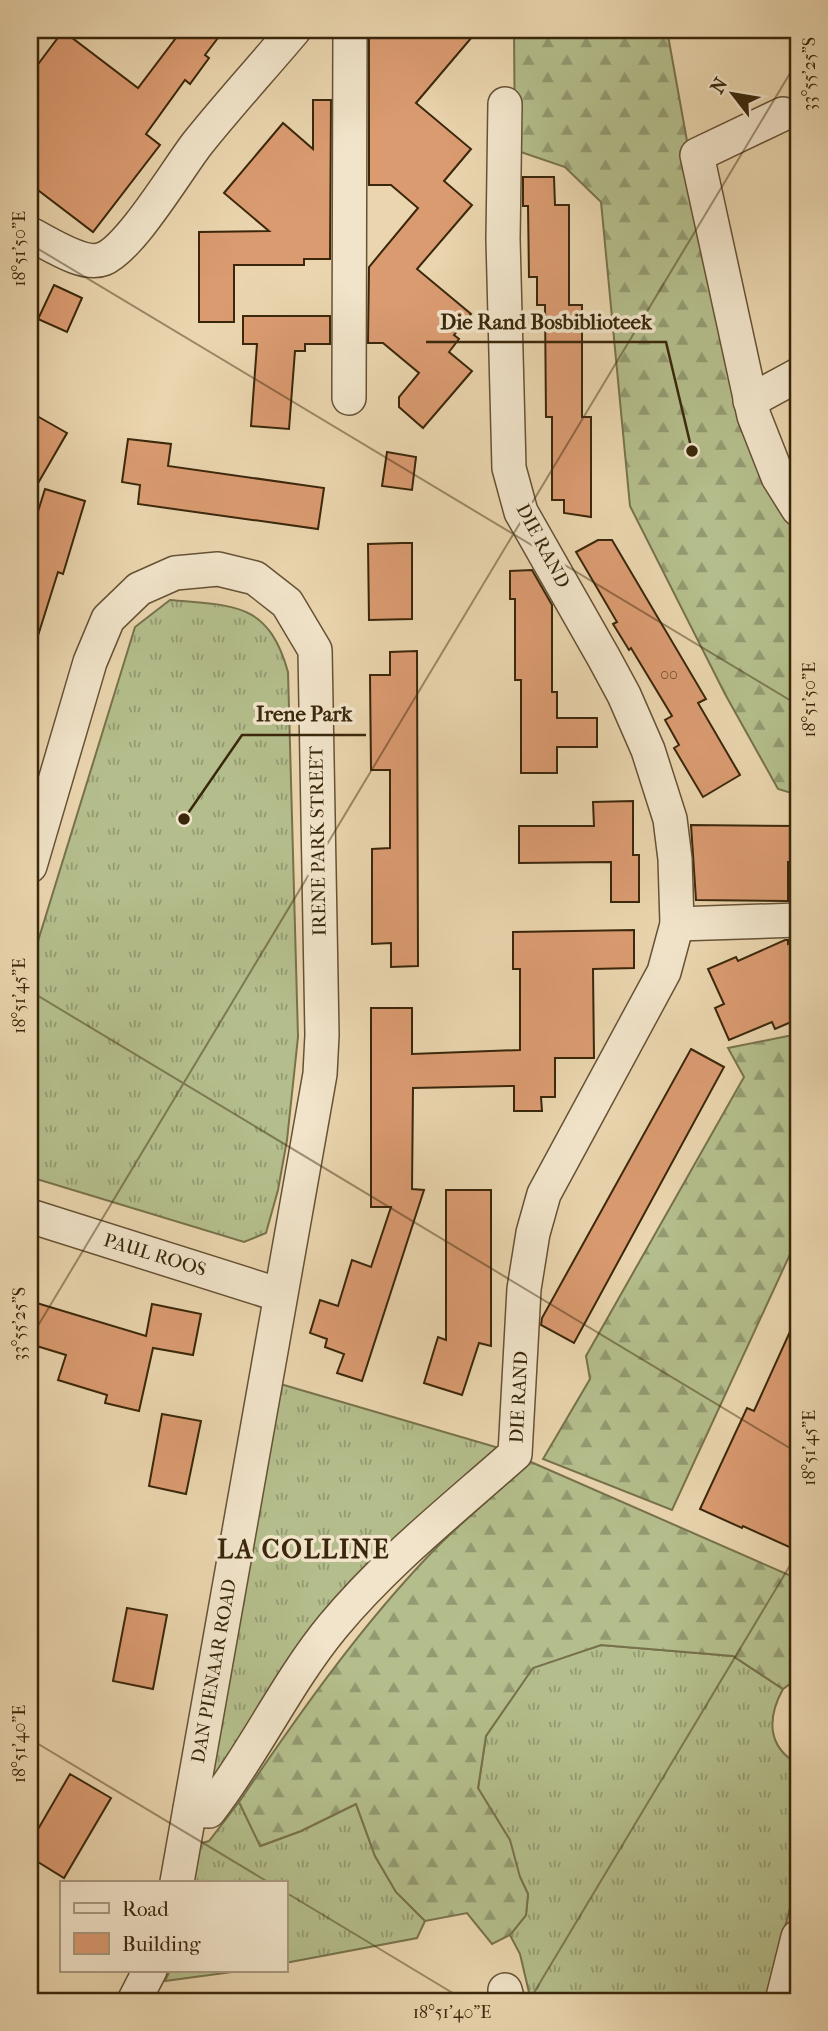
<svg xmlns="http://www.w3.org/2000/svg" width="828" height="2031" viewBox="0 0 828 2031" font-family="'IM FELL French Canon',serif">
  <defs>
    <pattern id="grass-tufts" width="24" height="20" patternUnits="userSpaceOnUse" patternTransform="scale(1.75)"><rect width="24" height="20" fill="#b4be8c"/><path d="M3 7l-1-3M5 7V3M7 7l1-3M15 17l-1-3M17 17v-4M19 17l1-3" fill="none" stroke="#939a71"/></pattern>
    <pattern id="forest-firs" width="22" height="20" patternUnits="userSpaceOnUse" patternTransform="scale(1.75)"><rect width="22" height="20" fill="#b4be8c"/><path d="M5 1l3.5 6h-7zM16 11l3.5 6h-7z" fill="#939a71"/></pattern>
  </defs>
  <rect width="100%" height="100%" fill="#ead5ae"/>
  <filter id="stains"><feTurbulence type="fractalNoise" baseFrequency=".00286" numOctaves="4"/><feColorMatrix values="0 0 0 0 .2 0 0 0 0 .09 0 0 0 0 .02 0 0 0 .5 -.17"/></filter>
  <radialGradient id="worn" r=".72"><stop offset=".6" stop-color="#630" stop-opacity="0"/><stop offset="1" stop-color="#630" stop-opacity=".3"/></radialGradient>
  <!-- grass -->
  <g fill="url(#grass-tufts)" stroke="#77724c" stroke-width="2">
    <path d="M170 600C233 606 268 601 288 672L298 1037 287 1140 278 1190 266 1233 244 1242 30 1177V967L135 627Z"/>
    <polygon points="277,1383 499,1448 217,1779 213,1778 211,1773"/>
    <path d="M601 1645 733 1656 783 1689C767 1718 767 1747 798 1764V1877L766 2001H531L520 1954 510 1935 526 1915 528 1894 478 1789 486 1736 533 1667Z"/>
    <polygon points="239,1802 261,1846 301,1831 356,1804 375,1856 396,1892 425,1921 417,1938 285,1963 285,1882 191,1882 198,1844 209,1841"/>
    <polygon points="170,1970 247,1970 165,1981"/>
  </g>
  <!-- forest -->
  <g fill="url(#forest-firs)" stroke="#77724c" stroke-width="2">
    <polygon points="514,30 667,30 708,257 798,506 798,795 778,789 725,694 630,506 601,202 565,167 515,150"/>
    <polygon points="798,1034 798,1237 672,1510 543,1459 590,1379 586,1356 744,1077 728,1048"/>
    <path d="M531 1462 798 1579V1678L783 1689 733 1656 601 1645 533 1668 486 1736 478 1788 510 1840 520 1877 528 1894 526 1915 510 1935 492 1944 467 1913 425 1921 396 1892 375 1856 356 1804 301 1831 260 1846 239 1802C299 1714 361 1625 436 1548 466 1518 500 1490 531 1462Z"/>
  </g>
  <!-- building -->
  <g fill="#db9b71" stroke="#3a270b" stroke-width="2">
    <polygon points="182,30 224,30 205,55 209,58 190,84 185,80 146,134 160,145 93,232 30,184 30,75 63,31 138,88"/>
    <polygon points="369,30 478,30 416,103 471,149 444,181 472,205 417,269 471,314 454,335 459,339 449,352 472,371 423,428 399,407 399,397 419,373 383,343 368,343 369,267 418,208 391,185 369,185"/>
    <polygon points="313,100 331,100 330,259 304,259 304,265 234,265 234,322 199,322 199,232 269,231 224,193 283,123 313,149"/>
    <polygon points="523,177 554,177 555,205 569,205 569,305 582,305 582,417 591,417 591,517 564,513 564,500 552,500 552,417 546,417 545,305 537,305 537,277 529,277 528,206 523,206"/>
    <polygon points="54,285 82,298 67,332 38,319"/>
    <polygon points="243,316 330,316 330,344 305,344 305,351 295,351 289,429 251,426 257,344 243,344"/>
    <polygon points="30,412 67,433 30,497"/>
    <polygon points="128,439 171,444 168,466 324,488 318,529 138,504 140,485 122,482"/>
    <polygon points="387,452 416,457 412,490 382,486"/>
    <polygon points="45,489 85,501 63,574 58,572 36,642 30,642 30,537"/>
    <polygon points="598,540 612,540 706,699 698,703 740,775 703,797 674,748 679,745 665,720 672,716 631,648 629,650 613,624 617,622 576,552"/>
    <polygon points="402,543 412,543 412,619 369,620 368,544"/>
    <polygon points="532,570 552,605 552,692 557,692 557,718 597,718 597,747 557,747 557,773 521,773 521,680 515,680 515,599 510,599 510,571"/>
    <polygon points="417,651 418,966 391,967 391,943 372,944 372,849 390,848 390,770 371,770 370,675 390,675 390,652"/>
    <polygon points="633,801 633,855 639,855 639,902 611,902 611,862 519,863 519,826 594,826 593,802"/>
    <polygon points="691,825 798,826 798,862 788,862 788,901 696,900"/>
    <polygon points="634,930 634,968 593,969 594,1058 555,1058 555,1097 541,1097 542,1111 514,1111 514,1086 413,1088 412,1189 424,1190 362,1381 337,1373 344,1354 325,1347 327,1339 310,1333 320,1300 338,1306 352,1260 371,1267 391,1207 371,1207 371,1008 412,1008 412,1054 520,1050 520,969 513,969 513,932"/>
    <polygon points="798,939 798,1019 775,1029 772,1022 729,1040 715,1008 724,1004 708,969 736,957 738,961 785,940 788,940 788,944"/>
    <polygon points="691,1049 724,1067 574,1343 541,1325 542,1318"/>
    <polygon points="446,1190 491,1190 491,1346 479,1343 462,1395 424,1383 438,1337 446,1340"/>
    <polygon points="30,1301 146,1336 152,1304 201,1314 193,1355 153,1348 139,1411 105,1403 107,1395 58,1380 66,1355 30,1344"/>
    <polygon points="798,1314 798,1551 743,1526 742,1528 700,1509 747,1408 754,1411"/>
    <polygon points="162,1414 201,1421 186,1494 149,1486"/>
    <polygon points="127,1608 167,1615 153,1689 113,1681"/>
    <polygon points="70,1774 111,1798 64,1878 30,1857 30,1843"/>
  </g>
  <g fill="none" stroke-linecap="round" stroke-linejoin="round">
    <!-- minor casing -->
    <g stroke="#665234" stroke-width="36">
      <g id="minor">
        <polyline points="783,114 697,155 754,416 778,477 798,509"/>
        <path d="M30 234C49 243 83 267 103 259 130 249 177 170 197 144 228 105 262 68 294 30"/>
        <polyline points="349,398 350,30"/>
        <polyline points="750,401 798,375"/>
        <polyline points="30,866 90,662 108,619 139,589 175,573 218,569 255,578 287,603 315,650 322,1035 320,1074 177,1882"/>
        <polyline points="677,924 798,920"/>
        <polyline points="30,1216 280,1295"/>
        <path d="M190 1810 209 1811C255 1752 286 1683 333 1626 386 1562 453 1509 515 1454L524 1289 533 1233 544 1194 664 972 677 924 675 859 670 819 648 750 624 695 604 658 521 512 509 468 503 239 505 104"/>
        <polyline points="505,1990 508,2001"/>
        <polyline points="134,2001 150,1970"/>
        <polyline points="782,2001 798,1937"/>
      </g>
    </g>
    <!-- minor -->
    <use href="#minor" stroke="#f1e4ca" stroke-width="33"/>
  </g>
  <!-- ticks -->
  <path fill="none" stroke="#3a270b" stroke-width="2" stroke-opacity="0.45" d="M30 244 798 705M30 991 798 1453M30 1339 798 60M30 1739 268 1882M285 1892 466 2001M529 2001 798 1552"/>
  <g text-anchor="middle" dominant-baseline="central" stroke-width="7" stroke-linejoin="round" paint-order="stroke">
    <!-- number labels -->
    <g font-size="16" fill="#624424">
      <text x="669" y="673">00</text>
    </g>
    <!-- street labels -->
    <g font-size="19" fill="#3a270b" stroke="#f1e4ca">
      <text transform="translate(543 546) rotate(62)">DIE RAND</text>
      <text transform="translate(318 841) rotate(-91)">IRENE PARK STREET</text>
      <text transform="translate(155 1255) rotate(17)">PAUL ROOS</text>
      <text transform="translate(519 1397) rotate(-87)">DIE RAND</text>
      <text transform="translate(214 1671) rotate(-80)">DAN PIENAAR ROAD</text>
    </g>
    <!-- district labels -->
    <g font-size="26" font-weight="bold" letter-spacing="2" fill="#3a270b" stroke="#f1e4ca">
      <text x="304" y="1549">LA COLLINE</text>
    </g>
  </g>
  <!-- callouts -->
  <path fill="none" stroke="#3a270b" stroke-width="2.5" d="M692 451L666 342H426M184 819L242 735H366"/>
  <g fill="#3a270b" stroke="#f1e4ca" stroke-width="2.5">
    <circle cx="692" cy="451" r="7"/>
    <circle cx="184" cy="819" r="7"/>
  </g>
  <g font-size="21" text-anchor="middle" font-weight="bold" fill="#3a270b" stroke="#f1e4ca" stroke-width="7" stroke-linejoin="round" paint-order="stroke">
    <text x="546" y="329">Die Rand Bosbiblioteek</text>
    <text x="304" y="721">Irene Park</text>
  </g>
  <!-- margin -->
  <rect width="828" height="2031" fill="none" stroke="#ead5ae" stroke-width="77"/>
  <!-- legend -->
  <rect x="60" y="1881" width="228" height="91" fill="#f1e4ca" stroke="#a8987e" stroke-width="2"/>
  <rect x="74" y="1903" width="35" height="10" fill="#f1e4ca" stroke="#a8987e" stroke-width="2"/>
  <text x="122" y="1916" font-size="21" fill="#3a270b">Road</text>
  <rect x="74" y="1933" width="35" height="21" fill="#db9b71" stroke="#a8987e" stroke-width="2"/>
  <text x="122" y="1951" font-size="21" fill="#3a270b">Building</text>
  <!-- north arrow -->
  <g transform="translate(733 94) rotate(301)" stroke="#f1e4ca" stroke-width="5" paint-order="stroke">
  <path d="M0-5L12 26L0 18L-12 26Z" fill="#3a270b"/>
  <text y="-10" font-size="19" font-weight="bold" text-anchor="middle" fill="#3a270b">N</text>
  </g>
  <rect x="38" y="38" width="752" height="1955" fill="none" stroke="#3a270b" stroke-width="2.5"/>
  <g font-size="18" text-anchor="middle" fill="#3a270b">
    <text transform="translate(809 74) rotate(-90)" y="6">33°55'25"S</text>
    <text transform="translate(19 249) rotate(-90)" y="6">18°51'50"E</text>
    <text transform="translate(809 700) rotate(-90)" y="6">18°51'50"E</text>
    <text transform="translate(19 996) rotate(-90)" y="6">18°51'45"E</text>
    <text transform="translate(19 1324) rotate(-90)" y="6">33°55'25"S</text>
    <text transform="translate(809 1448) rotate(-90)" y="6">18°51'45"E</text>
    <text transform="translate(19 1744) rotate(-90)" y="6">18°51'40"E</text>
    <text x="452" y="2018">18°51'40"E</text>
  </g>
  <rect width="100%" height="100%" filter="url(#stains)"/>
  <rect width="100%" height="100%" fill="url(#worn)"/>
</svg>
